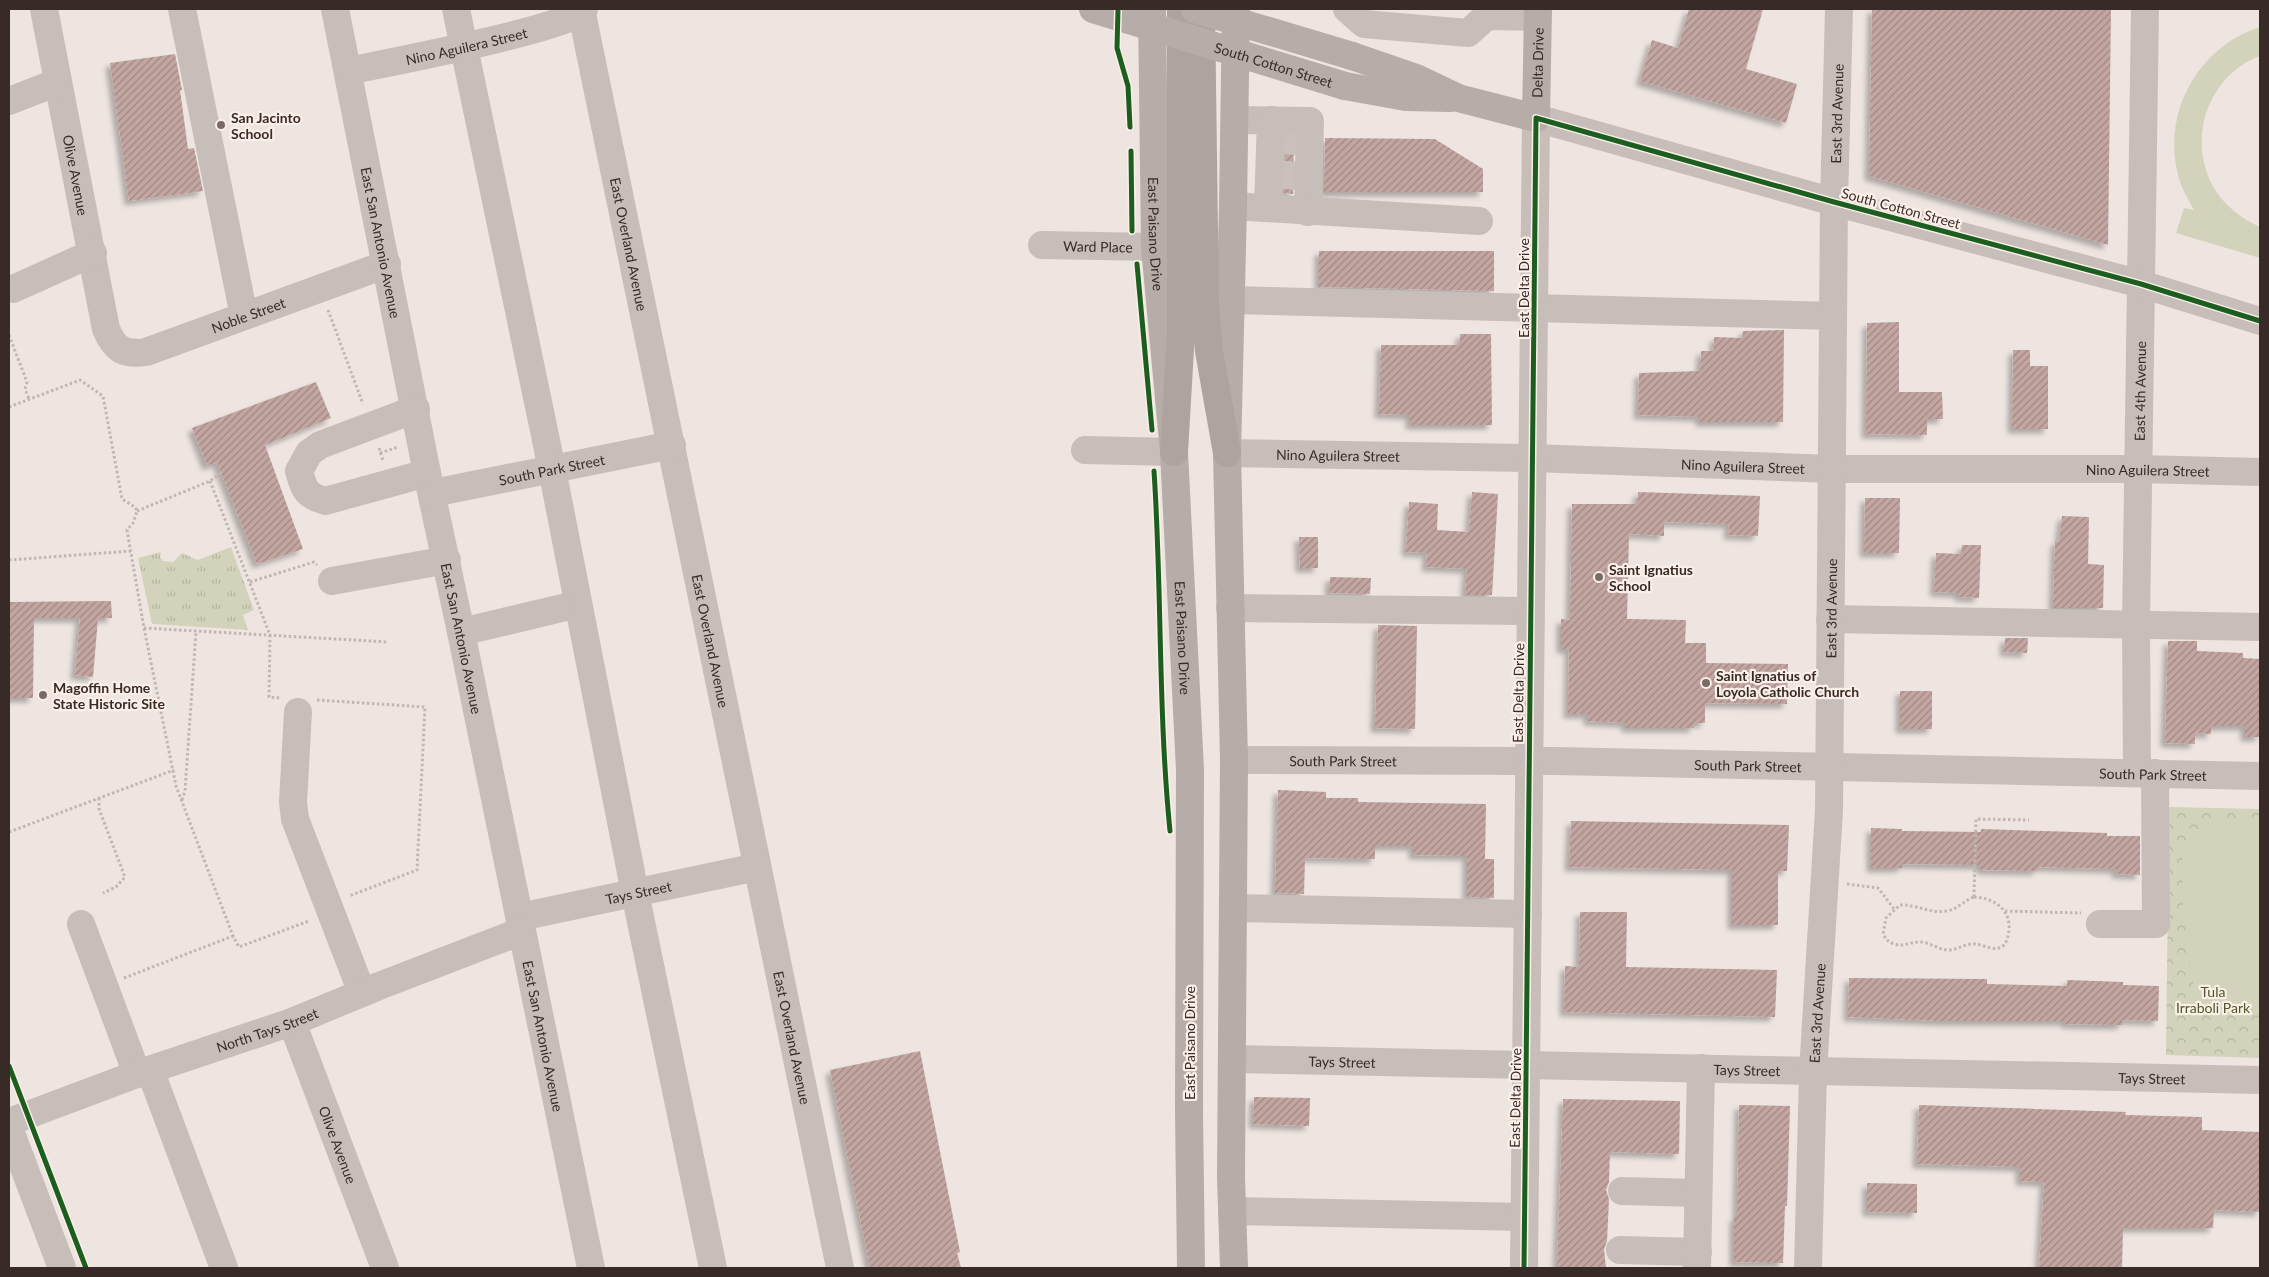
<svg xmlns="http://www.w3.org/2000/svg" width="2269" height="1277" viewBox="0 0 2269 1277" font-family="Lato,sans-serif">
  <defs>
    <pattern id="grass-tufts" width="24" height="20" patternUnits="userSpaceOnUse" patternTransform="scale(1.25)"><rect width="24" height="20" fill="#d2d3ba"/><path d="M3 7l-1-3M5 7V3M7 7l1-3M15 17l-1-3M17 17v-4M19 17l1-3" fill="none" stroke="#b5b5a0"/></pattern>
    <pattern id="forest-crowns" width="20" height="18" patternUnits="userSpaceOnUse" patternTransform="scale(1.25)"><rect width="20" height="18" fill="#d2d3ba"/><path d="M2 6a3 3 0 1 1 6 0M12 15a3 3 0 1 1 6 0" fill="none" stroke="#b5b5a0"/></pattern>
    <pattern id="building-hatch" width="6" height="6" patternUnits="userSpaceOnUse" patternTransform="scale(1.25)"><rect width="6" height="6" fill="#c3a6a1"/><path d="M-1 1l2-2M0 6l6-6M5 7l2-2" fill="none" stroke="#9f8783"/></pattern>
    <filter id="shadow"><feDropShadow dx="-4.5" dy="4.5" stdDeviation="2.5" flood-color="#0004"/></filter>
  </defs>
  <rect width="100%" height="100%" fill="#eee5e1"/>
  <!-- grass -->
  <polygon fill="url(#grass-tufts)" points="231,547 254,610 243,615 248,630 152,624 138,558 161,552 160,557 163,561 173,562 182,553 198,560"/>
  <!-- forest -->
  <polygon fill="url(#forest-crowns)" points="2169,807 2260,809 2260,1058 2166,1055"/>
  <!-- garden -->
  <g fill="#d2d3ba">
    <path d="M2260 27V56C2208 75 2186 140 2214 188 2225 206 2241 218 2260 227V258L2176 233 2184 208 2194 210C2188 199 2181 188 2178 175 2162 112 2198 47 2260 27Z"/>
    <polygon points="2210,823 2260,824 2260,1003 2227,1011 2197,1010 2183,912 2182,850"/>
  </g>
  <!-- building -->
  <g fill="url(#building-hatch)" filter="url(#shadow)">
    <polygon points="1689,9 1763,9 1746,69 1797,84 1786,123 1640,81 1652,40 1678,48"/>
    <polygon points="1872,9 2111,9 2108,245 1869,176"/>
    <polygon points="175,54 182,90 180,90 188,149 194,148 203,191 129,201 110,63"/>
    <polygon points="1286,136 1294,136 1293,194 1284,193"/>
    <polygon points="1325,138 1435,139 1483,169 1483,192 1324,192"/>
    <polygon points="1319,251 1494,251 1494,291 1319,287"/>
    <polygon points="1899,322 1899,392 1942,392 1943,419 1927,419 1927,435 1866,434 1867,323"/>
    <polygon points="1784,330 1783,422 1700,422 1700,417 1638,415 1639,373 1700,371 1701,351 1714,351 1714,337 1742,338 1743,331"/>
    <polygon points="1460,334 1491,334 1492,425 1410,425 1410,415 1379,414 1381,345 1460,345"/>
    <polygon points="2013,350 2030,350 2030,366 2048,366 2048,429 2012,429"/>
    <polygon points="316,382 331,418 265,445 303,549 257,564 217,462 207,466 192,428"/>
    <polygon points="1472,492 1498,494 1492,595 1465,595 1467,569 1426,567 1427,553 1406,552 1409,502 1438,504 1437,530 1469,532"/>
    <polygon points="1638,492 1760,496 1758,536 1728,535 1729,524 1664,522 1664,536 1629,534 1627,619 1686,620 1685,643 1706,643 1706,663 1788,664 1787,704 1705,703 1705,723 1694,723 1694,728 1626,728 1626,723 1588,721 1588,714 1568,714 1569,649 1561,649 1561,619 1570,620 1572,504 1637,504"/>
    <polygon points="1865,498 1900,498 1899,553 1864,553"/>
    <polygon points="2062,516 2089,517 2088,564 2104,565 2103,608 2053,608 2055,541 2059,542"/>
    <polygon points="1299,537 1318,537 1318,568 1300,568"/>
    <polygon points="1962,545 1981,545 1979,598 1959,597 1959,593 1934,592 1936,553 1961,554"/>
    <polygon points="1330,577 1371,578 1370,594 1329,593"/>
    <polygon points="111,601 112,618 98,618 93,677 75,675 80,618 34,618 33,698 9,698 9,602"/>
    <polygon points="1378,625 1417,626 1415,729 1375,728"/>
    <polygon points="2005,638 2028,638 2027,653 2004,652"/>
    <polygon points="2168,641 2197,641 2197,651 2243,653 2243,658 2260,659 2260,737 2245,737 2245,726 2211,726 2211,734 2195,733 2195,744 2165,743"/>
    <rect x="1900" y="691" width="32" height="38"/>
    <polygon points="1278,790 1326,792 1326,798 1358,798 1358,802 1486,804 1485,859 1494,859 1494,898 1467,897 1467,856 1413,855 1413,846 1375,846 1375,859 1305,858 1304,894 1275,893"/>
    <polygon points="1571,821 1789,825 1787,871 1778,871 1778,925 1732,925 1732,870 1569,867"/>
    <polygon points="1871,828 1902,829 1902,831 1981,832 1981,829 2107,833 2107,836 2140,836 2140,875 2116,874 2116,869 2037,867 2037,871 1981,870 1981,865 1902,864 1902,868 1871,868"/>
    <polygon points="1580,912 1627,912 1626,967 1777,970 1775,1017 1564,1012 1565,966 1579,967"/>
    <polygon points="1849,978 1987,979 1987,984 2067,986 2067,980 2123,982 2123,985 2159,986 2158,1021 2122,1020 2122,1025 2066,1024 2066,1021 1941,1021 1848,1017"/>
    <polygon points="920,1051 960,1252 957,1253 961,1268 870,1268 830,1070"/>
    <polygon points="1254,1097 1310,1098 1309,1126 1253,1124"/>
    <polygon points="1563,1099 1680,1101 1679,1154 1610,1152 1609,1182 1606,1190 1609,1199 1607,1241 1604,1249 1606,1268 1557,1268"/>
    <polygon points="1739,1105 1790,1106 1787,1206 1785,1206 1783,1263 1734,1262 1734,1217 1737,1217"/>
    <polygon points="1919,1105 2126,1112 2125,1115 2202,1117 2202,1130 2260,1132 2260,1212 2214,1210 2213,1228 2123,1228 2122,1268 2039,1268 2044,1182 2020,1181 2020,1167 1917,1164"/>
    <polygon points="1867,1183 1917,1184 1917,1213 1867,1212"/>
  </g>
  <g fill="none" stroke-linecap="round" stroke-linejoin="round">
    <!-- minor-tunnel -->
    <g stroke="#cac0bc" stroke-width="28" stroke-dasharray="28 14" stroke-linecap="butt">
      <polyline points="1277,140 1299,141"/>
      <polyline points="1276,174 1298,176"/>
    </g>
    <!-- path -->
    <g stroke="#c0b6b2" stroke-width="3" stroke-dasharray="2.5 2.5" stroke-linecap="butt">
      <polyline points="328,310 363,404"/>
      <polyline points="9,335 27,382 25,389 29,399"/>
      <polyline points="9,407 80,380 103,396 122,499 135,507 137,511 133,523 127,530 144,628 176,786 233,936 239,947 309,921"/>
      <polyline points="379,448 383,461"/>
      <polyline points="380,453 398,447"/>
      <polyline points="210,481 270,635 269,697 281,698"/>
      <polyline points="137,511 210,481 221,473"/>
      <polyline points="9,560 131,551"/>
      <polyline points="250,582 314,562 317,565"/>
      <polyline points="144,628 388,642"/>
      <polyline points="317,700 425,707 417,870 349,896"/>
      <polyline points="99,798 99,809 125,877 116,887 103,893"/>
      <polyline points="182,800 185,791 196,631"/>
      <polyline points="9,832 174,770"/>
      <polyline points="1847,884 1878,888 1894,909"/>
      <path d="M1974 897C1996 898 2014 912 2008 936 2007 939 2006 944 2003 946 1995 952 1984 945 1976 944 1966 943 1959 949 1950 950 1940 951 1930 942 1920 942 1911 942 1903 947 1894 944 1888 942 1886 939 1883 934L1886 918 1900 905C1916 904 1930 914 1946 911 1957 910 1963 901 1974 897Z"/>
      <polyline points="1974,897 1976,819 2029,820"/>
      <polyline points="2005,911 2081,913"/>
      <polyline points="124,978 233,936"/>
    </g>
    <!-- minor -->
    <g stroke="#c7beba" stroke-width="28">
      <path id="s1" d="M44 9 106 329C115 350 124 355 146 352L387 264"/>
      <polyline points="182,9 244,316"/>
      <path id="s2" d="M335 9 427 473 461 632 591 1268"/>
      <polyline points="456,9 552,469 635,893 713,1268"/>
      <path id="s3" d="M581 9 840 1268"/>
      <polyline points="1347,9 1364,24 1468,33 1487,16 1537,17"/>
      <path id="s4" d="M348 71C381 64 573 28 584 9"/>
      <polyline points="9,101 58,82"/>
      <polyline points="1235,120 1310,121 1308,212"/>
      <polyline points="1233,206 1479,221"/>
      <polyline points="1268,207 1271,120"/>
      <path id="s5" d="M1042 245 1155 247"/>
      <polyline points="13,289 93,253"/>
      <polyline points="1230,300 1833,316"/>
      <path d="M416 409 320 445 309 453 299 471C304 490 306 495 325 501L427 473"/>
      <polyline points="1085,450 1174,452"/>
      <path id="s6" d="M1227 453 1533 458 1832 469H2138L2260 472"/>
      <path id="s7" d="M433 493 672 445"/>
      <polyline points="332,581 447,560"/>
      <polyline points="1230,608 1530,611"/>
      <polyline points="1830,619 2260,627"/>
      <polyline points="461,632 562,608"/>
      <polyline points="298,712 293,802 295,819 362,993"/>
      <path id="s8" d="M1234 760 1555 761 2260 776"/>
      <path id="s9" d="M2137 772 2136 625 2145 9"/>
      <polyline points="1234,908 1528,914"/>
      <path id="s10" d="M520 917 757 867"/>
      <polyline points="81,924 137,1074"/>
      <polyline points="2100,924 2156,924 2155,773"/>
      <path id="s11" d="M292 1022 385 1268"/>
      <path id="s12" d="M1233 1059 2260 1080"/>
      <polyline points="150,1070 224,1268"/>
      <path id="s13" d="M9 1122 137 1074 292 1022 379 986 522 931"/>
      <polyline points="9,1128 62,1268"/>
      <polyline points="1622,1191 1698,1193"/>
      <polyline points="1232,1211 1524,1217"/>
      <polyline points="1620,1250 1698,1252"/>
      <polyline points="1524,1268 1536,118 1834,202 2141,284 2260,321"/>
      <polyline points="1697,1268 1701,1068"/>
      <path id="s14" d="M1808 1268 1813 1072 1829 810 1834 202 1839 9"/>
    </g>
    <!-- major -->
    <g stroke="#b6aca8" stroke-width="28">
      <path id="s15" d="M1152 9 1155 247 1174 452 1190 770 1189 1111 1191 1268"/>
      <path id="s16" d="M1352 56 1416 78 1458 98 1536 118 1538 9"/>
      <polyline points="1345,86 1406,97 1449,98"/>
      <polyline points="1234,1268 1231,1177 1234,760 1227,453 1233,206 1236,9"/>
    </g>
    <!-- highway -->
    <g stroke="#ada4a0" stroke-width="28">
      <polyline points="1201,9 1205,306 1209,351 1227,453"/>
      <polyline points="1174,452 1181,332 1181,9"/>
    </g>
    <!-- major-bridge -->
    <g stroke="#b6aca8" stroke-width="28">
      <path id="s17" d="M1093 9 1345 86"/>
      <polyline points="1195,9 1352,56"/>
    </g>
    <!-- cycleway casing -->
    <g stroke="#fbefe8" stroke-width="8">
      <g id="cycleway">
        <polyline points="1118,9 1117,48 1128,86 1130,127"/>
        <polyline points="1131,151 1132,231"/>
        <polyline points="1137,264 1152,430"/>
        <path d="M1154 471C1162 590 1158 711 1170 831"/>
        <polyline points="9,1066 86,1268"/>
        <polyline points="1524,1268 1536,118 1834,202 2141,284 2260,321"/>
      </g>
    </g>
    <!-- cycleway -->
    <use href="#cycleway" stroke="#1b5e20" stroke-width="5"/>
  </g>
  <!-- markers -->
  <g fill="#786b68" stroke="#fbefe8" stroke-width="2">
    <circle cx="221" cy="125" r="5"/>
    <circle cx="1599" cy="577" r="5"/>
    <circle cx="1706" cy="683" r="5"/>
    <circle cx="43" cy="695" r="5"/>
  </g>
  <g text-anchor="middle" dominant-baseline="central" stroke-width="4.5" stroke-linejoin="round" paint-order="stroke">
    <!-- street labels -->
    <g font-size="14" fill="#382a27" stroke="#fbefe8">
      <text stroke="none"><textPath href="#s4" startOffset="121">Nino Aguilera Street</textPath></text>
      <text stroke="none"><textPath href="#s16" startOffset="250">Delta Drive</textPath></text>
      <text stroke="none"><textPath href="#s17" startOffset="189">South Cotton Street</textPath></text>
      <text stroke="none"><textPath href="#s14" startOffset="1155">East 3rd Avenue</textPath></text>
      <text stroke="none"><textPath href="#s1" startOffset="169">Olive Avenue</textPath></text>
      <text transform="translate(1901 208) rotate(15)">South Cotton Street</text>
      <text stroke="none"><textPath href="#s15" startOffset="225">East Paisano Drive</textPath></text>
      <text stroke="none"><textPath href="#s2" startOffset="238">East San Antonio Avenue</textPath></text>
      <text stroke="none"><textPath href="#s3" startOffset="240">East Overland Avenue</textPath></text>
      <text stroke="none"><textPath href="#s5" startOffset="56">Ward Place</textPath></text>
      <text transform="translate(1523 288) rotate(-90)">East Delta Drive</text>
      <text stroke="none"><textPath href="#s1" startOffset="486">Noble Street</textPath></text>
      <text stroke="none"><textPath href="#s9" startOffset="381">East 4th Avenue</textPath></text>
      <text stroke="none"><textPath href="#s6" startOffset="111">Nino Aguilera Street</textPath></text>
      <text stroke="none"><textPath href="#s6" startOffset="516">Nino Aguilera Street</textPath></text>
      <text stroke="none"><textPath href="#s7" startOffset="121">South Park Street</textPath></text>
      <text stroke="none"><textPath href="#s6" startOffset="921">Nino Aguilera Street</textPath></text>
      <text stroke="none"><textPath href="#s14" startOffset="660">East 3rd Avenue</textPath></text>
      <text stroke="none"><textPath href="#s2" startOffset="642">East San Antonio Avenue</textPath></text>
      <text stroke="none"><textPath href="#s15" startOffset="630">East Paisano Drive</textPath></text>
      <text stroke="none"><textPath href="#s3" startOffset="645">East Overland Avenue</textPath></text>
      <text transform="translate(1518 693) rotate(-89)">East Delta Drive</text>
      <text stroke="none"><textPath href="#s8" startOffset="109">South Park Street</textPath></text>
      <text stroke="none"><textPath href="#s8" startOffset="514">South Park Street</textPath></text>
      <text stroke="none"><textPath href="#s8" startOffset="919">South Park Street</textPath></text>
      <text stroke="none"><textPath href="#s10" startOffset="121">Tays Street</textPath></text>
      <text stroke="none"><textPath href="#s14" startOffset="255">East 3rd Avenue</textPath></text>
      <text stroke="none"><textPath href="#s13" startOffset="274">North Tays Street</textPath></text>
      <text stroke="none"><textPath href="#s2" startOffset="1048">East San Antonio Avenue</textPath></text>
      <text stroke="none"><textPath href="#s3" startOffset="1050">East Overland Avenue</textPath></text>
      <text transform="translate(1189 1043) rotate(-90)">East Paisano Drive</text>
      <text stroke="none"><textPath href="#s12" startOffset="109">Tays Street</textPath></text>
      <text stroke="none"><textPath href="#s12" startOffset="514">Tays Street</textPath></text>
      <text stroke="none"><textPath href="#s12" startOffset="919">Tays Street</textPath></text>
      <text transform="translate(1515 1098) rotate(-89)">East Delta Drive</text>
      <text stroke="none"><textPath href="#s11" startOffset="131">Olive Avenue</textPath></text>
    </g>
    <!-- poi labels -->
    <g font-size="14" font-weight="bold" fill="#382a27" stroke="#fbefe8" text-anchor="start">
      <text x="231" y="117">San Jacinto<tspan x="231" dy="16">School</tspan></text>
      <text x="1609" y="569">Saint Ignatius<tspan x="1609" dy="16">School</tspan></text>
      <text x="1716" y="675">Saint Ignatius of<tspan x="1716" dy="16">Loyola Catholic Church</tspan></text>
      <text x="53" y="687">Magoffin Home<tspan x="53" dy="16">State Historic Site</tspan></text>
    </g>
    <!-- park labels -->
    <g font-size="14" fill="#4d5829" stroke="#fbefe8">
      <text x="2213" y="991">Tula<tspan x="2213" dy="16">Irraboli Park</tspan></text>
    </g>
  </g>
  <!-- border -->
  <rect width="2269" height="1277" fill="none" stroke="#382a27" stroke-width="20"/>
</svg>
